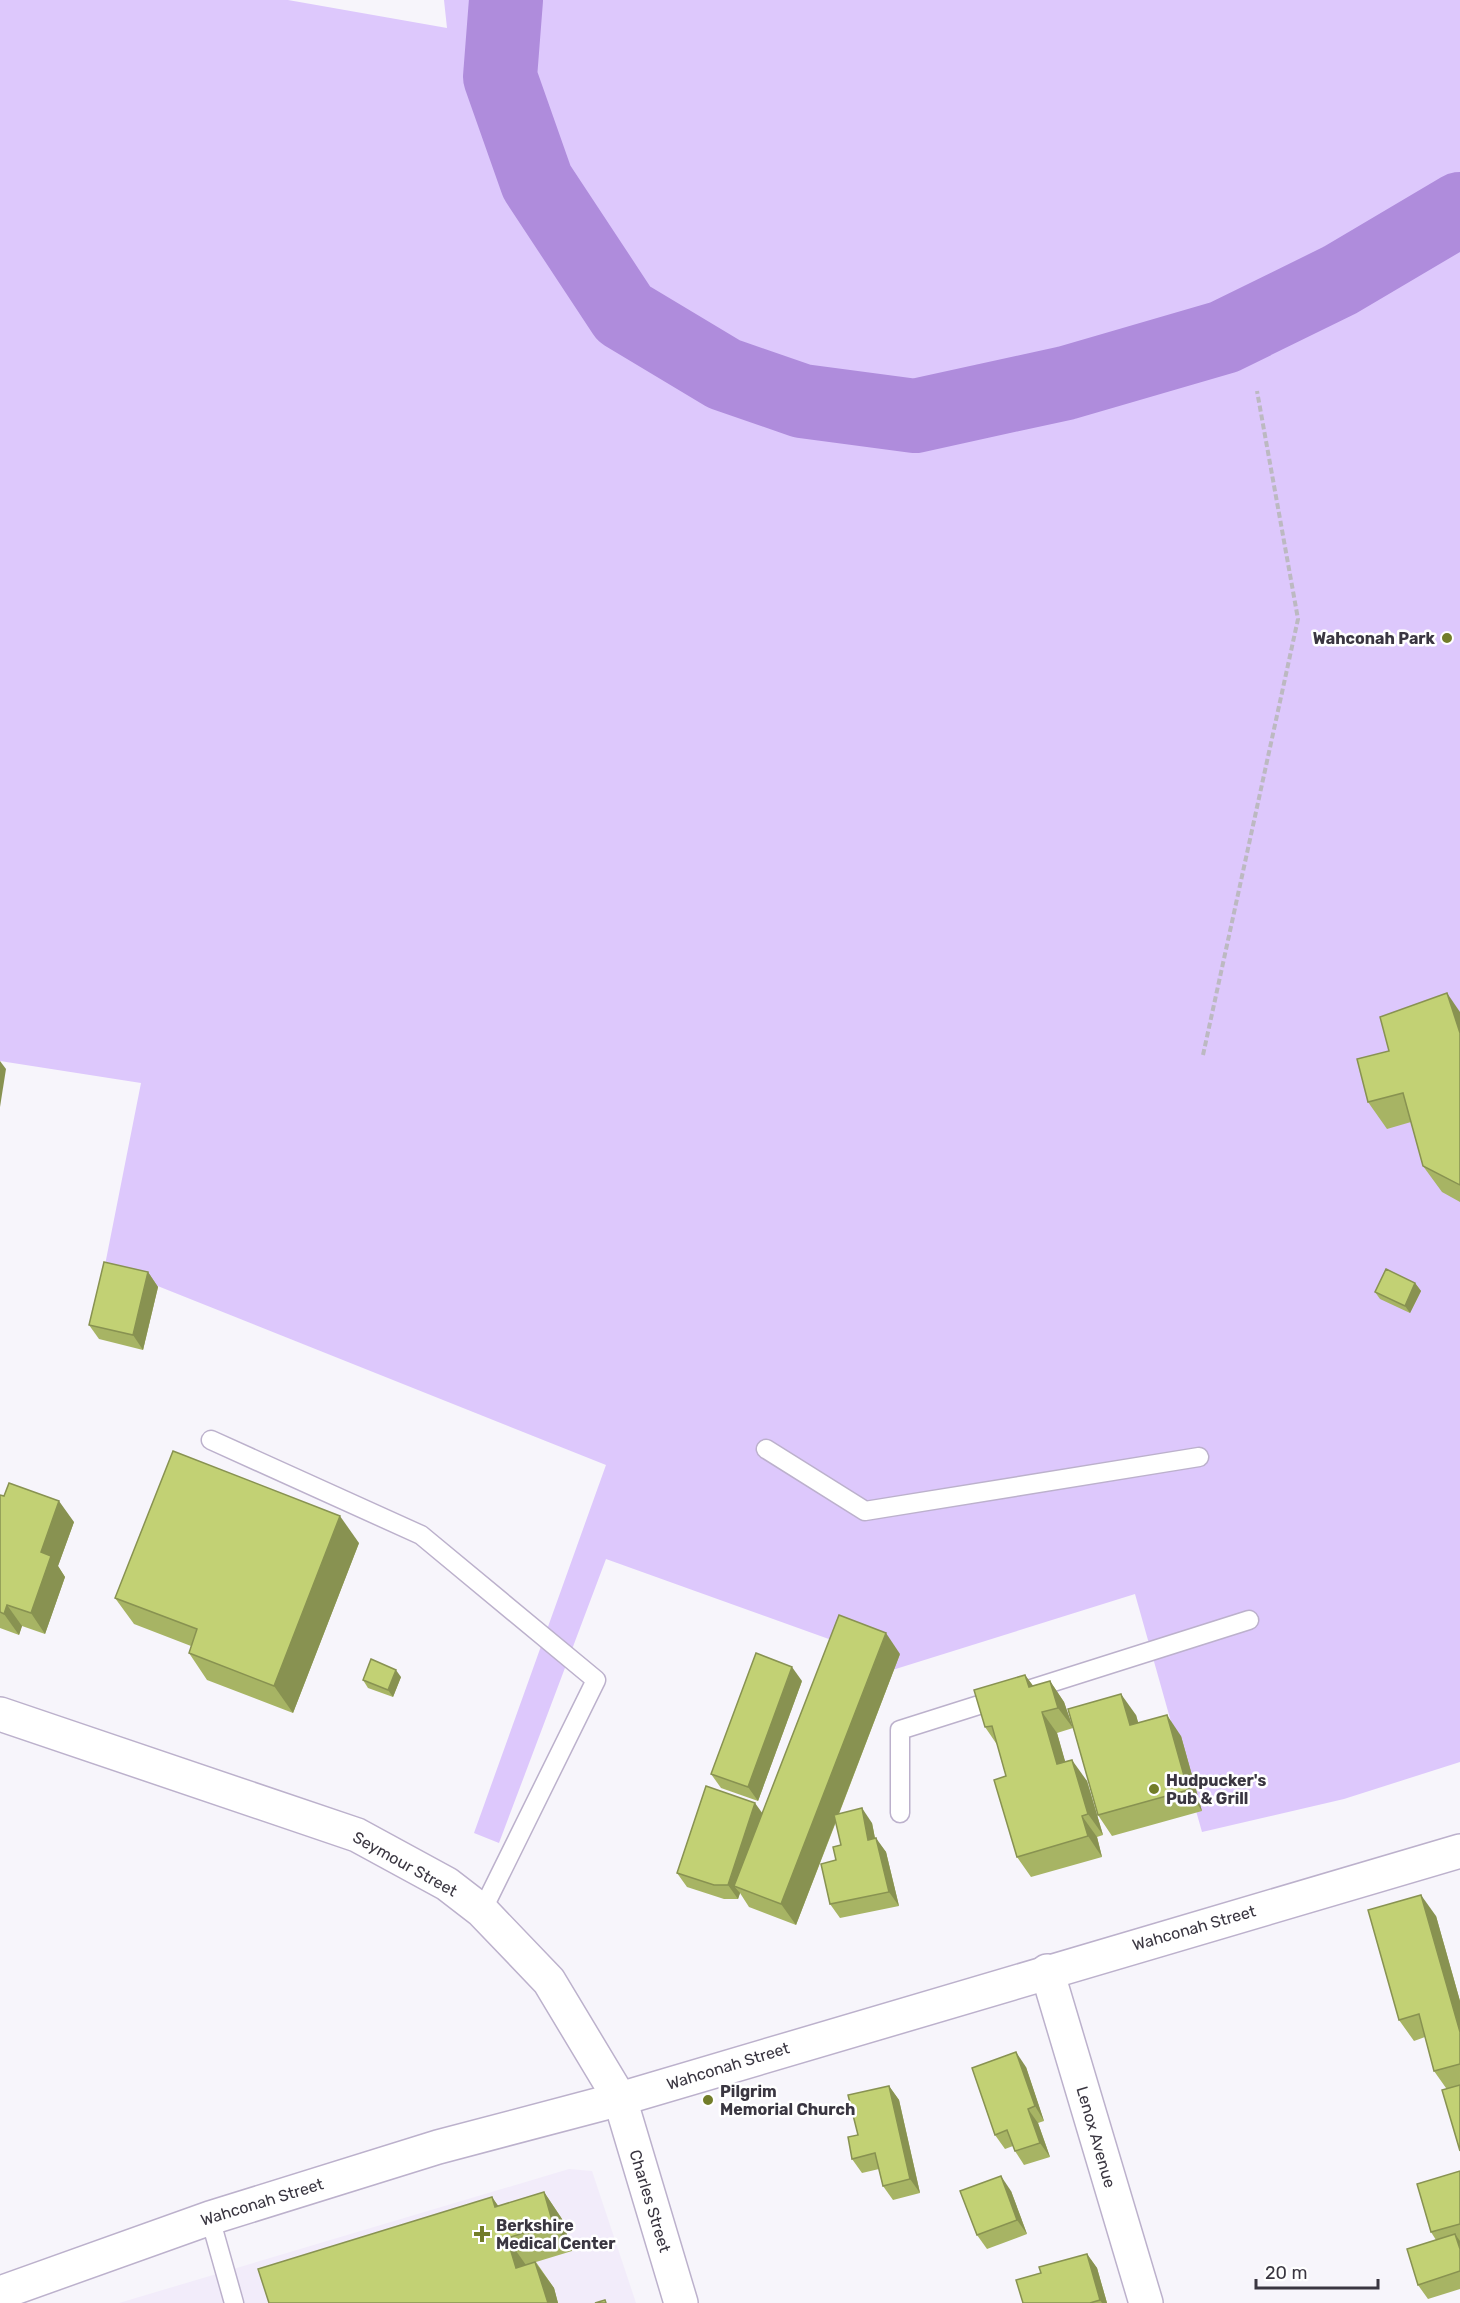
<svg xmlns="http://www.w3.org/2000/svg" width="1460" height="2303" viewBox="0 0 1460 2303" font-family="Rubik,sans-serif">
  <rect width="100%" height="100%" fill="#f7f5fb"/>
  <!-- built -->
  <polygon fill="#f2ecfa" points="569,2169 592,2171 636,2303 119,2303"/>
  <!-- green -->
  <polygon fill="#ddc8fc" points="0,0 288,0 447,28 444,0 1460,0 1460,1762 1344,1799 1202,1832 1135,1594 886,1672 890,1661 606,1559 499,1843 474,1833 606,1465 105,1265 141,1083 0,1061"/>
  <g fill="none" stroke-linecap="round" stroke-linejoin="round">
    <!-- river -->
    <polyline stroke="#af8cdc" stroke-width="74" points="506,0 500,77 537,182 624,314 724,374 802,401 915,416 1066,383 1224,337 1340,280 1460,209"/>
    <!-- lane casing -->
    <g stroke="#bcb1cc" stroke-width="21">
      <g id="lane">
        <polyline points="211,1440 421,1535 596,1680 482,1911"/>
        <polyline points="766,1449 865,1511 1199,1457"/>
        <polyline points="1028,1690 1249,1620"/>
        <polyline points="900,1813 900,1730 1001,1698"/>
        <polyline points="210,2218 234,2303"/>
      </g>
    </g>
    <!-- street casing -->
    <g stroke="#bcb1cc" stroke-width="36">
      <polyline id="street" points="1047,1971 1146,2303"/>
    </g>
    <!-- secondary casing -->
    <g stroke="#bcb1cc" stroke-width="36">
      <g id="secondary">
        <polyline points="0,1714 357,1835 447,1884 482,1911 549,1981 620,2099 681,2303"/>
        <polyline points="0,2293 210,2218 438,2147 620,2099 1460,1851"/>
      </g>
    </g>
    <!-- path -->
    <polyline stroke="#bcb9c1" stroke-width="4" stroke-dasharray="6 3" stroke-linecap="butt" points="1203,1055 1298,619 1257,391"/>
    <!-- lane -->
    <use href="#lane" stroke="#fff" stroke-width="18"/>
    <!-- street -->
    <use href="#street" stroke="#fff" stroke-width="33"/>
    <!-- secondary -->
    <use href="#secondary" stroke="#fff" stroke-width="33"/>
  </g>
  <!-- wall -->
  <g fill="#a7b464">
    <polygon points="1460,1012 1460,1202 1442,1192 1423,1166 1411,1122 1387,1129 1368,1102 1389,1051"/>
    <polygon points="148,1272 158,1287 143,1350 99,1339 89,1325"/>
    <polygon points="1415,1283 1421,1291 1410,1313 1380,1299 1375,1292"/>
    <polygon points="0,1495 74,1522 58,1566 65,1577 45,1634 22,1626 19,1635 0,1628"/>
    <polygon points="359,1543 293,1713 207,1680 189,1653 191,1646 134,1624 115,1598"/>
    <polygon points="900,1654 839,1814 872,1823 875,1838 886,1852 899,1906 840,1918 830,1904 836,1860 841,1845 836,1822 796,1925 749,1907 740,1893 738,1899 724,1899 687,1887 677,1873 763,1813"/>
    <polygon points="1025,1675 1033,1686 1050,1681 1064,1702 1073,1728 1057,1733 1065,1762 1087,1781 1103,1835 1097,1837 1102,1857 1031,1877 1017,1857 1006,1776 998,1746 985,1727"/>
    <polygon points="401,1677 393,1697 368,1688 363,1680"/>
    <polygon points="802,1681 758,1801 721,1788 711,1774"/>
    <polygon points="1136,1715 1138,1723 1181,1736 1202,1811 1112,1836 1098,1815"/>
    <polygon points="1436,1916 1460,2001 1460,2151 1446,2088 1434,2071 1425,2037 1414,2041 1399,2020"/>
    <polygon points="1026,2067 1044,2121 1038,2123 1050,2157 1024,2165 1015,2151 1013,2146 1005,2149 995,2135"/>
    <polygon points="889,2086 899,2100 920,2193 893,2200 883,2186 879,2169 862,2173 852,2159 858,2135"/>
    <polygon points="1460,2171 1460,2289 1428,2299 1418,2285 1436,2240 1431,2232"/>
    <polygon points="1011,2191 1027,2234 987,2249 977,2235"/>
    <polygon points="544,2192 562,2219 572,2251 536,2262 554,2288 558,2303 269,2303 492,2197 498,2206"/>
    <polygon points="1087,2254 1097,2268 1107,2303 1023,2303 1041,2273"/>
  </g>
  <!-- shaded-wall -->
  <g fill="#889251">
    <polygon points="1447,993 1460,1012 1460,1033"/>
    <polygon points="0,1061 6,1069 0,1107"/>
    <polygon points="148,1272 158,1287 143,1350 133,1335"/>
    <polygon points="1415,1283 1421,1291 1410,1313 1405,1306"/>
    <polygon points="59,1501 74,1522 58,1566 65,1577 45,1634 31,1613 41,1552"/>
    <polygon points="340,1516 359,1543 293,1713 274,1686"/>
    <polygon points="7,1605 22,1626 19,1635 4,1614"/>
    <polygon points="886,1633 900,1654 796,1925 781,1904"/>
    <polygon points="792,1667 802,1681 758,1801 748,1787"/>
    <polygon points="396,1670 401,1677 393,1697 388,1690"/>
    <polygon points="1025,1675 1040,1695 1029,1687"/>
    <polygon points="1050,1681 1064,1702 1073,1728 1058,1708"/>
    <polygon points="1121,1694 1136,1715 1145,1746 1130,1725"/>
    <polygon points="1042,1712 1057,1733 1072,1785 1057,1764"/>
    <polygon points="1167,1715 1181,1736 1202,1811 1188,1790"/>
    <polygon points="1072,1760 1087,1781 1103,1835 1088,1814"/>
    <polygon points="755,1803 765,1817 734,1886 740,1893 738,1899 728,1885"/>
    <polygon points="862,1808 872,1823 878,1854 868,1840"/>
    <polygon points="1082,1816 1097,1837 1102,1857 1088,1836"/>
    <polygon points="876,1838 886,1852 899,1906 889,1892"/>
    <polygon points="1421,1895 1436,1916 1460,2001 1460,2032"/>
    <polygon points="1016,2052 1026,2067 1044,2121 1035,2106"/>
    <polygon points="889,2086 899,2100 920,2193 910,2179"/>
    <polygon points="1028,2109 1038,2123 1050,2157 1040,2143"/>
    <polygon points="1001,2176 1011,2191 1027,2234 1017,2220"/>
    <polygon points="544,2192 562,2219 572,2251 553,2224"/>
    <polygon points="492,2197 510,2223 495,2207"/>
    <polygon points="1455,2234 1460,2241 1460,2249"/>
    <polygon points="507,2238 526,2265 516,2268"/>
    <polygon points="1087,2254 1097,2268 1107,2303 1102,2303 1100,2300"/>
    <polygon points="535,2262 554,2288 558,2303 548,2303"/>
  </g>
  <!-- building -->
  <g fill="#c2d174" stroke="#889251" stroke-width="1.5">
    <polygon points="1447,993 1460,1033 1460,1185 1423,1166 1403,1093 1368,1102 1357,1059 1389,1051 1380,1017"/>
    <polygon points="104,1262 148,1272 133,1335 89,1325"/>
    <polygon points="1386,1269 1415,1283 1405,1306 1375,1292"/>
    <polygon points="173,1451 340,1516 274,1686 189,1653 197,1629 115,1598"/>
    <polygon points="9,1483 59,1501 41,1552 51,1556 31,1613 7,1605 4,1614 0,1612 0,1495 4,1496"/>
    <polygon points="839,1615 886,1633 781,1904 734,1886"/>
    <polygon points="756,1653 792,1667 748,1787 711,1774"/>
    <polygon points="371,1659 396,1670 388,1690 363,1680"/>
    <polygon points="1025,1675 1029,1687 1050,1681 1058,1708 1042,1712 1057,1764 1072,1760 1088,1814 1082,1816 1088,1836 1017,1857 994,1780 1006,1776 992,1726 985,1727 974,1690"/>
    <polygon points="1121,1694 1130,1725 1167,1715 1188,1790 1098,1815 1068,1709"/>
    <polygon points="706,1786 755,1803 728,1885 714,1885 677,1873"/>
    <polygon points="862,1808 868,1840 876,1838 889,1892 830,1904 821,1864 836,1860 833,1847 841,1845 834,1815"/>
    <polygon points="1421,1895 1460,2032 1460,2064 1434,2071 1419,2014 1399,2020 1368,1910"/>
    <polygon points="1016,2052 1035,2106 1028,2109 1040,2143 1015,2151 1007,2130 995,2135 972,2068"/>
    <polygon points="1460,2085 1460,2151 1442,2090"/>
    <polygon points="889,2086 910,2179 883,2186 875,2153 852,2159 848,2137 858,2135 848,2095"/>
    <polygon points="1460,2171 1460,2224 1431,2232 1417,2184"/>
    <polygon points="1001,2176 1017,2220 977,2235 960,2191"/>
    <polygon points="544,2192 553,2224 507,2238 516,2268 535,2262 548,2303 269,2303 258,2269 492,2197 495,2207"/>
    <polygon points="1455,2234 1460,2249 1460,2271 1418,2285 1407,2249"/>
    <polygon points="1087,2254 1100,2300 1090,2303 1023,2303 1016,2280 1041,2273 1039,2267"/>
    <polygon points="605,2300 606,2303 595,2303"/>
  </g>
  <!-- markers -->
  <g fill="#727d29" stroke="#fff" stroke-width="2">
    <circle cx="1447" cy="638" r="6"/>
    <circle cx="1154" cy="1789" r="6"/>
    <circle cx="708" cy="2100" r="6"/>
    <path d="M479 2225h6v6h6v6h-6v6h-6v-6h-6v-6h6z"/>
  </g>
  <g text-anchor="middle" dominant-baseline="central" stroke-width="5" stroke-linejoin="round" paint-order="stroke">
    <!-- poi labels -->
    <g font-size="16" font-weight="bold" fill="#3a3641" stroke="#fff" text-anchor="start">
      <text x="1435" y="638" text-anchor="end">Wahconah Park</text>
      <text x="1166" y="1780">Hudpucker's<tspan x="1166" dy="18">Pub &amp; Grill</tspan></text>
      <text x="720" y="2091">Pilgrim<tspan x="720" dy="18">Memorial Church</tspan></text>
      <text x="496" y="2225">Berkshire<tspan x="496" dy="18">Medical Center</tspan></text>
    </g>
    <!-- street labels -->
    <g font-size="16" fill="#3a3641" stroke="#fff">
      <text transform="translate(405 1864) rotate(29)">Seymour Street</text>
      <text transform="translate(1194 1928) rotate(-16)">Wahconah Street</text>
      <text transform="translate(728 2066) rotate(-17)">Wahconah Street</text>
      <text transform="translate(1096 2137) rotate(74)">Lenox Avenue</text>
      <text transform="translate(650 2201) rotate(73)">Charles Street</text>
      <text transform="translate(262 2202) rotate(-17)">Wahconah Street</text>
    </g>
  </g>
  <!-- scale -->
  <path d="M1256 2279v9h122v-9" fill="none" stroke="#3a3641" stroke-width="3"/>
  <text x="1265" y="2279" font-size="18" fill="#3a3641" stroke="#ffffff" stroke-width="4.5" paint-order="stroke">20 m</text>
</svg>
